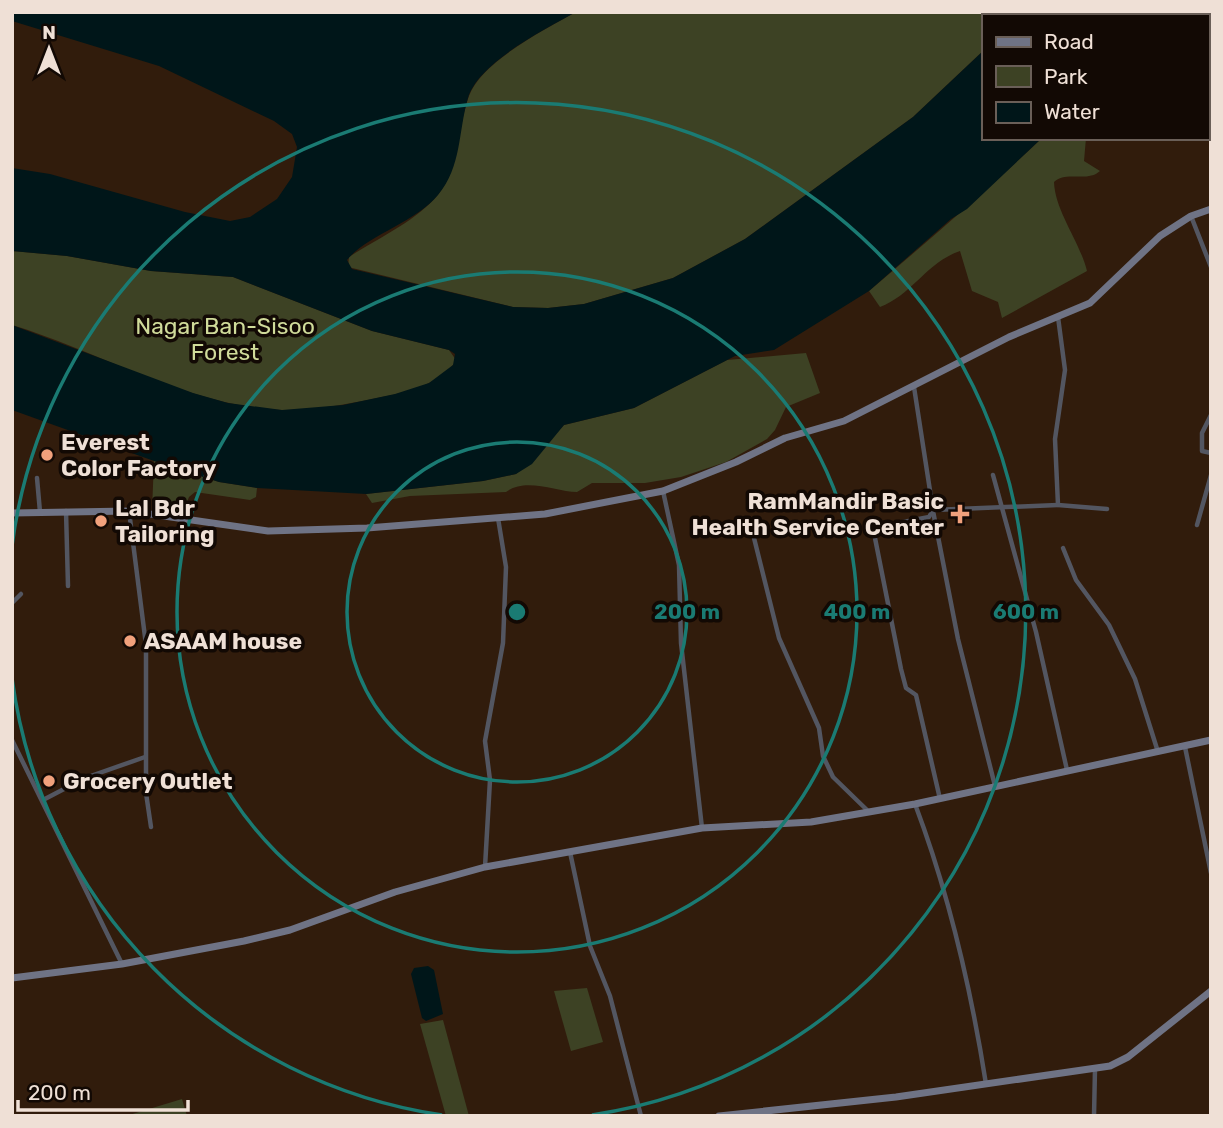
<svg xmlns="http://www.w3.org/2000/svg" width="1223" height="1128" viewBox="0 0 1223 1128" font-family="Rubik,sans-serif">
  <rect width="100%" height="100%" fill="#311c0c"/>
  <!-- green -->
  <g fill="#3d4224">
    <path d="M576 12H1028L1024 16H983V51L913 117 745 239 673 278 584 304 548 308 513 307 348 267 349 257C378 238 419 220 440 192 461 164 457 128 469 96 481 62 545 29 576 12Z"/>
    <path d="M1042 138H1086L1084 161 1100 171C1087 183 1066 170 1054 182 1055 211 1080 242 1087 271L1002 318 998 302 972 291 960 251C927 262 912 295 880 307L869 291C928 241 986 191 1042 138Z"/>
    <path d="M12 251 67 256 151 271 233 277 372 331 449 350 456 360C446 381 409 392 387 396 353 403 316 411 281 410 187 406 101 352 12 325Z"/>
    <path d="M806 353 820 393 786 407 775 430 767 439 726 462 681 477 645 483H592L577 492C556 492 526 477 506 492L410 496 372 503 366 494 483 481 516 474 564 425 634 408 727 360Z"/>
    <polygon points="154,461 219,482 257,488 256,497 250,500 195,492 189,497 182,515 152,510"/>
    <polygon points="587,988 603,1042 571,1051 554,991"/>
    <polygon points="443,1020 469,1116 446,1116 420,1024"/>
    <polygon points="182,1099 187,1116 126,1116"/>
  </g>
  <!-- water -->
  <g fill="#001619">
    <path d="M12 12H576C545 29 478 63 468 98 458 132 462 166 438 195 415 223 367 235 347 260L352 269 513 307 548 308 584 304 673 278 745 239 913 117 983 51V138H1042L967 209 951 219 869 291 774 350 735 356 634 408 564 425 532 464 516 474 483 481 366 494 257 488 219 482 154 461 12 410V325L193 393 228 403 282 410 343 405 395 394 429 383 453 365 455 354 449 350 372 331 233 277 151 271 67 256 12 251V168L50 174 185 212 230 221 250 217 277 199 292 177 297 147 292 134 274 121 159 66 12 21Z"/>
    <polygon points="1028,12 1211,12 1211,24 1207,26 1207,16 1024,16"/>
    <polygon points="428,966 434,970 443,1014 426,1021 422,1018 411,974 414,968"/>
  </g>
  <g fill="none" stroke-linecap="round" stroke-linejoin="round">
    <!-- street -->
    <g stroke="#535661" stroke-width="4.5">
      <polyline points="1191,216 1211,267"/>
      <polyline points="1058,317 1065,370 1055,439 1058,505 1107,509"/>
      <polyline points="914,387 933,510 1058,505"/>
      <polyline points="1211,415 1202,433 1202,451 1211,453"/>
      <polyline points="993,475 1036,632 1067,770"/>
      <polyline points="37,478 40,512"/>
      <polyline points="663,491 679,565 681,643 702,828"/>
      <polyline points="933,510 929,517 873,528 901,669 906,688 916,695 940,799"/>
      <polyline points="66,511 68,586"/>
      <polyline points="129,511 146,645 146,793 151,827"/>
      <polyline points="933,511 958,639 995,786"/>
      <polyline points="1197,525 1211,475"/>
      <polyline points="754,538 779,638 819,728 823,756 833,777 867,810"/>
      <polyline points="1063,548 1076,580 1109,625 1135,679 1158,752"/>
      <polyline points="12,603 21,594"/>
      <polyline points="12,740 122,964"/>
      <polyline points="1185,747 1211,873"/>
      <polyline points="43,800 85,778 145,757"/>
      <path d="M915 804C949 894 971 989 986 1084"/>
      <polyline points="570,852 590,946 610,996 641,1116"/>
      <polyline points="485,867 490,780 485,741 503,643 506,567 498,518"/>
      <polyline points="1094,1116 1095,1069"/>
    </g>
    <!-- secondary -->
    <g stroke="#6f7385" stroke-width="7">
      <polyline points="12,513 129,511 268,531 367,528 545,514 663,491 736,462 785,438 844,421 1009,337 1090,303 1160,236 1191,216 1211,209"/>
      <polyline points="12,978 122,964 244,941 290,930 395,892 485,867 702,828 811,822 915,804 1211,740"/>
      <polyline points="719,1116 896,1097 1110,1066 1128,1057 1211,991"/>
    </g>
  </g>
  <!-- distance rings -->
  <g fill="none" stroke="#1a7b73" stroke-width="3.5">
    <circle cx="517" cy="612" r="170"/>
    <circle cx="517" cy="612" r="340"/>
    <path d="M442 1115A509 509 0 0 1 12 678M12 546A509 509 0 1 1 592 1115"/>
  </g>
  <!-- markers -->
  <g fill="#f1a17c" stroke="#120904" stroke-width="2.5">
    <circle cx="47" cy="455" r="7"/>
    <path d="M956.5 503.5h7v7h7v7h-7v7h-7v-7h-7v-7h7z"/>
    <circle cx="101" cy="521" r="7"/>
    <circle cx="130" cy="641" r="7"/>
    <circle cx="49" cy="781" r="7"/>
  </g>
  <g text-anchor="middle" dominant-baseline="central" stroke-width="7" stroke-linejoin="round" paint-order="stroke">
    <!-- park labels -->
    <g font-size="23" fill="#d0db9a" stroke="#120904">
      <text x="225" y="326">Nagar Ban-Sisoo<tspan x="225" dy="26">Forest</tspan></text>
    </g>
    <!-- poi labels -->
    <g font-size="23" font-weight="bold" fill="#efe0d6" stroke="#120904" text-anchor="start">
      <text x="61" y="442">Everest<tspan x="61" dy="26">Color Factory</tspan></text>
      <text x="944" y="501" text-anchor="end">RamMandir Basic<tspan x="944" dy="26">Health Service Center</tspan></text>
      <text x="115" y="508">Lal Bdr<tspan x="115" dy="26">Tailoring</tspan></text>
      <text x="144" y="641">ASAAM house</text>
      <text x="63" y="781">Grocery Outlet</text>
    </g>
  </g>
  <circle cx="517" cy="612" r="10" fill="#1a7b73" stroke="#120904" stroke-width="3.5"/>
  <g font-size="21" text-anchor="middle" font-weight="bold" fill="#1a7b73" stroke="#120904" stroke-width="7" stroke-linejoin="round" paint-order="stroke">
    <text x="687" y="619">200 m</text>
    <text x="857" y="619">400 m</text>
    <text x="1026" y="619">600 m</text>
  </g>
  <!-- border -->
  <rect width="1223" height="1128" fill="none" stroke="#efe0d6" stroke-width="28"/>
  <!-- legend -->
  <rect x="982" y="14" width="228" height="126" fill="#120904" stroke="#6a5f58" stroke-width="2"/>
  <rect x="996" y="37" width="35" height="10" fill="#6f7385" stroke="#6a5f58" stroke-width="2"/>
  <text x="1044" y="49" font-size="21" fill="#efe0d6">Road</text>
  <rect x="996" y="66" width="35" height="21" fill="#3d4224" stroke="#6a5f58" stroke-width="2"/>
  <text x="1044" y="84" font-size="21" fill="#efe0d6">Park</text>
  <rect x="996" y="102" width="35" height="21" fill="#001619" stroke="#6a5f58" stroke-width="2"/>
  <text x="1044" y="119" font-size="21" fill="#efe0d6">Water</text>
  <!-- north arrow -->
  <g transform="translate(49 49)" stroke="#120904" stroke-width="5" paint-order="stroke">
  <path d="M0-5L12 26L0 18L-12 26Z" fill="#efe0d6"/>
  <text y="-10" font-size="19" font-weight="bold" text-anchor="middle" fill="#efe0d6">N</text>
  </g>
  <!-- scale -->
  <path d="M18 1100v10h170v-10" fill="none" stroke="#efe0d6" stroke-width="3.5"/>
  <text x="28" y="1100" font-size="21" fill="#efe0d6" stroke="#120904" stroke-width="5" paint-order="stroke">200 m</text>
</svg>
